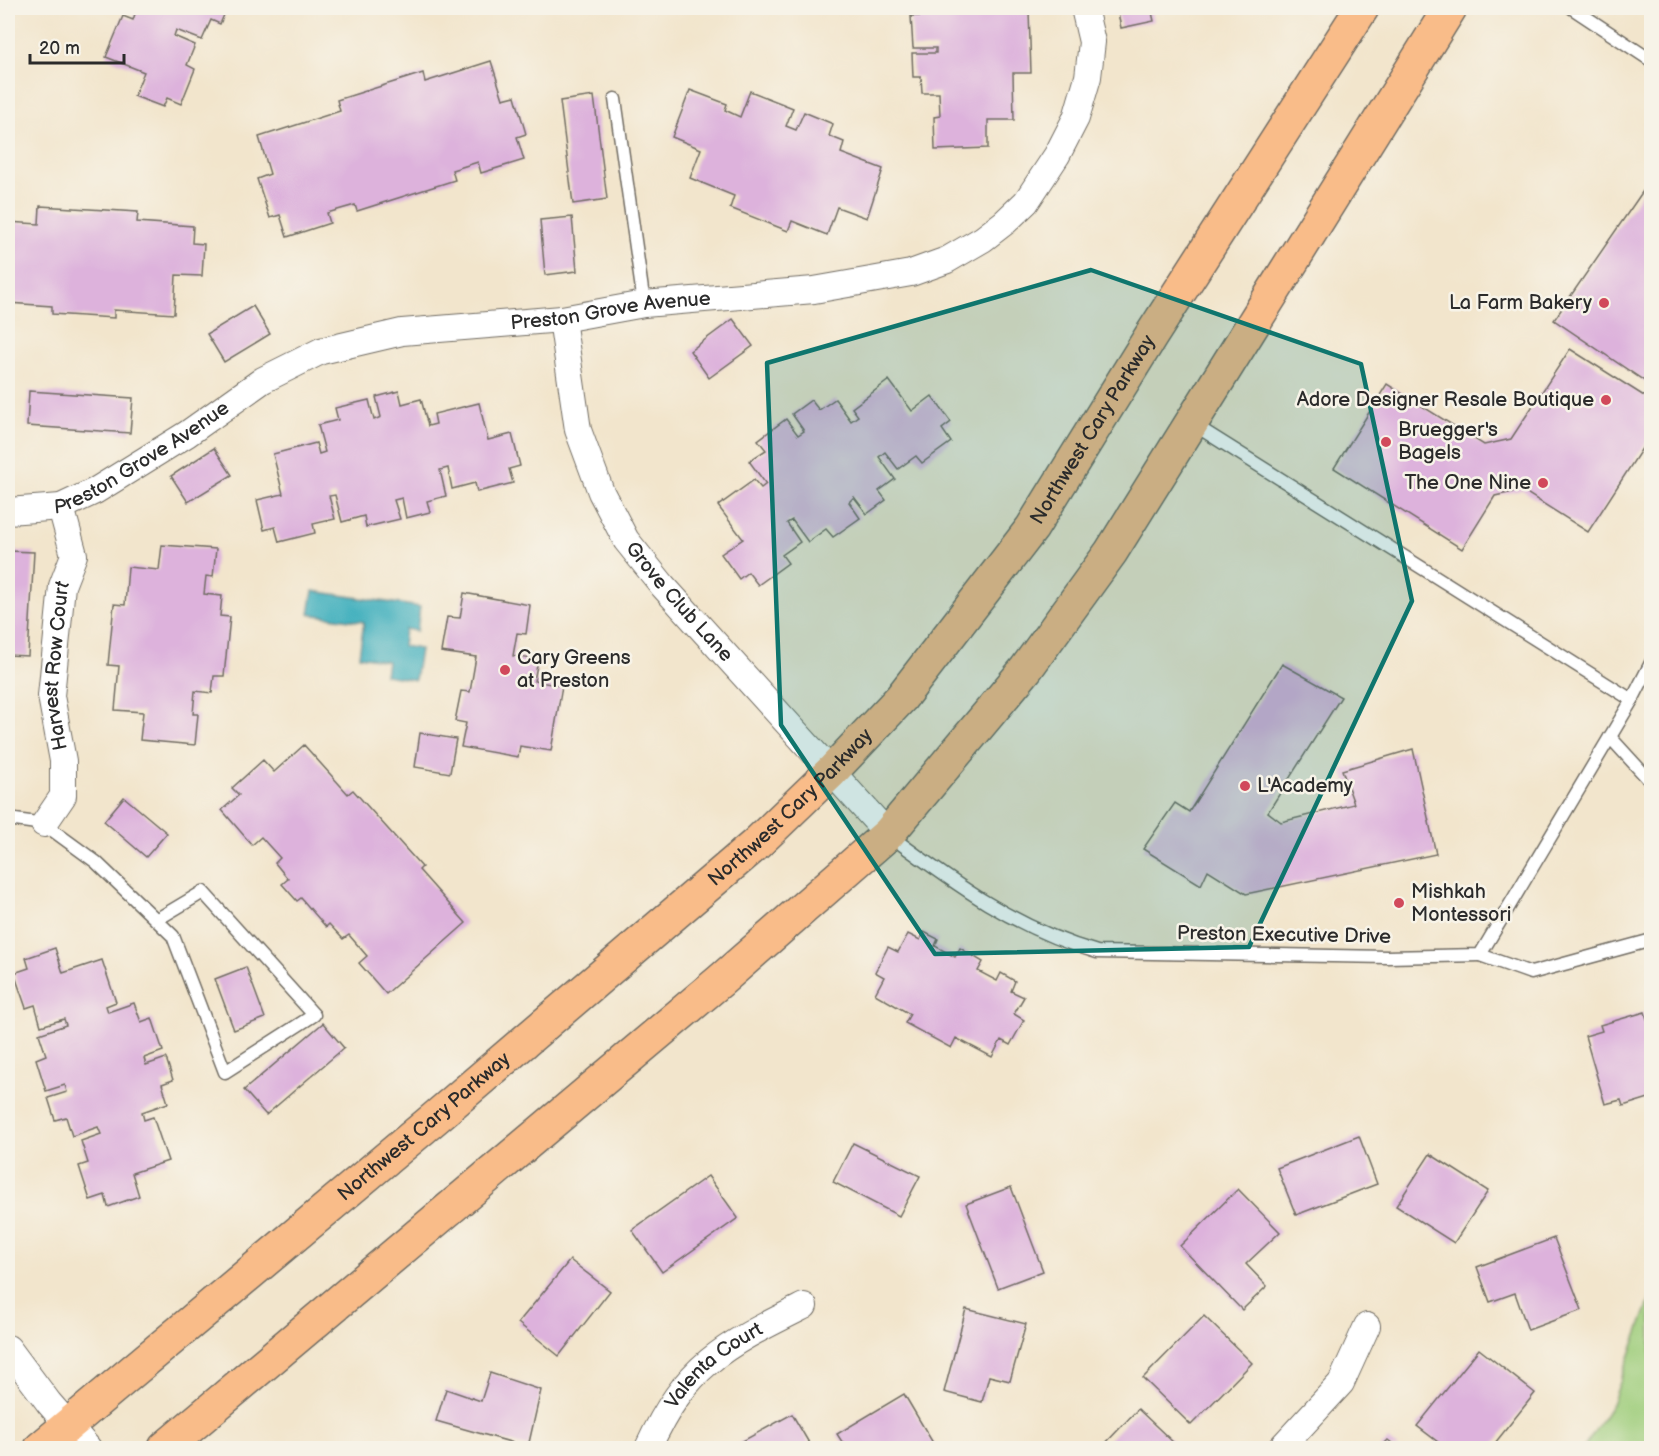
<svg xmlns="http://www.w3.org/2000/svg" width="1659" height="1456" viewBox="0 0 1659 1456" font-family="'Balsamiq Sans',sans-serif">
  <rect width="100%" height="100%" fill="#f7f3e8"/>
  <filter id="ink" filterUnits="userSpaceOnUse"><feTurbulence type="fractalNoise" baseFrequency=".0167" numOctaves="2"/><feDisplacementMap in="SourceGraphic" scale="12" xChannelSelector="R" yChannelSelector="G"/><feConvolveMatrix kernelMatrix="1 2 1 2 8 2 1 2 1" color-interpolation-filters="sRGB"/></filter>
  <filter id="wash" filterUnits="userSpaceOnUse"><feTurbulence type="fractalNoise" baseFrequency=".008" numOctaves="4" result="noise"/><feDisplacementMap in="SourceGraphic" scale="24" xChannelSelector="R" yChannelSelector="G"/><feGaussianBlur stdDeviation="1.35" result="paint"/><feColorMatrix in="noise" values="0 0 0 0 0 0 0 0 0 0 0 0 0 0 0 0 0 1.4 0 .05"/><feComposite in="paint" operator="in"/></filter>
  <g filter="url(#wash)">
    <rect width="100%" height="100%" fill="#f2e5cc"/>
    <!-- green -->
    <polygon fill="#9fcd7c" stroke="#657c54" stroke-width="1.5" points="1651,1297 1651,1448 1584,1448 1612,1404"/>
    <!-- water -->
    <polygon fill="#42b0be" stroke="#366e74" stroke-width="1.5" points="313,591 420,607 417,631 405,629 403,646 420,649 415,680 385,675 387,661 359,656 364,622 309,614"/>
    <g id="blocks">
      <!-- building -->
      <g fill="#ddb2dc">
        <polygon points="121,8 227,8 220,24 211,20 202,40 176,30 174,36 195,45 187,65 195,69 181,104 167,98 163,107 134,96 144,72 106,57 123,16 133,20 135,14"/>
        <polygon points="922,8 1012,8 1012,12 1029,11 1031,73 1013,73 1014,120 988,120 988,148 935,150 934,117 940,116 939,93 922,93 921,77 913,77 912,53 936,53 936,48 913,48 911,16 922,16"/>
        <polygon points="1117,8 1151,8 1154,21 1121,28"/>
        <polygon points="491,61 503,99 515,96 526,134 517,137 524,160 481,173 478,162 452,170 455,180 357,211 355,205 327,213 330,223 287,237 280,215 270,218 257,179 270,174 259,137 340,111 337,100 423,73 425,82"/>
        <polygon points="690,90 727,104 725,110 740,117 750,91 793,108 786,126 796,130 804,112 833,124 829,136 844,142 841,153 883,169 867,218 837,207 827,235 792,221 788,231 730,208 734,196 690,178 701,149 672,137"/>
        <polygon points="594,96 607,199 573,204 560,101"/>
        <polygon points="1652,178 1652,386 1554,320"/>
        <polygon points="40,206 138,212 137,222 193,226 192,243 204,244 202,276 176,275 174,314 114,310 114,318 52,314 52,306 8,303 8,222 39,224"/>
        <polygon points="572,217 577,271 545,275 540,220"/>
        <polygon points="253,306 270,334 224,362 207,334"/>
        <polygon points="733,319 753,346 709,378 690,351"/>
        <polygon points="1570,349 1652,401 1652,433 1588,532 1522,490 1495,496 1462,549 1334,468 1387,384 1484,445 1511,439"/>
        <polygon points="889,380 912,411 932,396 951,422 942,429 951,442 922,463 916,456 898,469 885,452 879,457 895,479 879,491 886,500 867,514 854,497 849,502 860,518 833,537 826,529 808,542 792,520 787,523 800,542 782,555 788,563 758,585 748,572 739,579 721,554 743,539 718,506 754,480 761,488 766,484 749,461 766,450 758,440 786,419 798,435 804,431 792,414 811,400 819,410 835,399 851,421 858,416 852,408"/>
        <polygon points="29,391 133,398 130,433 27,426"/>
        <polygon points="399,391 402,404 421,399 428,426 436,424 434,414 479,403 488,440 512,434 520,466 509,469 513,483 477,492 475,483 452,489 448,468 440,470 446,496 427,501 430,512 406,518 402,498 394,500 400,519 366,527 364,516 342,522 335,495 329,496 335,519 313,524 315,533 279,542 275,527 264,530 257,500 283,494 273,454 316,443 319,454 325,452 318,425 338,420 335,408 369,400 374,420 381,417 376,397"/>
        <polygon points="214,448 232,475 188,502 171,476"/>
        <polygon points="162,545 216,549 213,577 206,576 204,594 222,596 220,616 230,617 224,676 214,676 212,693 195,691 193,714 198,714 195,745 140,740 143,712 115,710 119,666 108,665 114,604 125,605 128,567 159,570"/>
        <polygon points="8,551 34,552 28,656 8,655"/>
        <polygon points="464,593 530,605 526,634 517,633 513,656 538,660 534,681 562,686 551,751 520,746 518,757 461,747 466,723 455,721 461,691 470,692 476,657 441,652 447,617 460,618"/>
        <polygon points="1282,664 1341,697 1268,812 1281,822 1354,804 1342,770 1413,749 1436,854 1246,894 1208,870 1201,885 1143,849 1175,803 1189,812"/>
        <polygon points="420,733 456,739 450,773 415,767"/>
        <polygon points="304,745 348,794 353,790 422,867 419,870 466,923 386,994 359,963 367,956 349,935 343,939 329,924 326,927 301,898 297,901 282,884 288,879 275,863 280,858 261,837 252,845 222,810 239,795 232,788 263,760 274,772"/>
        <polygon points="124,797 167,833 146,857 104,821"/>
        <polygon points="924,932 938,939 935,946 955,957 960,948 983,962 978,971 997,981 1001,973 1015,981 1011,991 1024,997 1014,1014 1024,1020 1010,1045 1001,1040 992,1057 956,1038 951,1048 905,1023 910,1014 875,994 884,977 875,972 888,947 898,952 908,934 920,940"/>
        <polygon points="55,948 63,973 102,960 116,1002 106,1006 108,1012 134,1003 141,1022 152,1018 163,1051 144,1058 146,1065 166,1058 173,1080 162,1084 168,1103 142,1112 144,1120 153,1117 168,1161 132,1173 139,1196 108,1207 105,1195 90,1200 79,1166 88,1163 81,1141 101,1134 98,1127 72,1136 66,1117 55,1120 48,1098 67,1092 65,1085 46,1091 36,1059 46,1055 39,1034 66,1025 64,1019 41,1026 35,1005 26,1008 14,973 29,968 26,958"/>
        <polygon points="246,967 265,1018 234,1030 215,979"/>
        <polygon points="1645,1012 1647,1019 1652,1017 1652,1097 1623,1106 1621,1100 1605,1104 1585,1036 1602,1031 1600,1025"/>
        <polygon points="323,1023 344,1048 266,1115 244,1090"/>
        <polygon points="1359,1136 1377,1184 1296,1215 1277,1168"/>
        <polygon points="853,1143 920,1176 899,1216 833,1182"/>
        <polygon points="1430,1154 1488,1191 1454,1243 1396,1206"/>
        <polygon points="708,1176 738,1218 662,1272 632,1230"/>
        <polygon points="1011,1187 1043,1271 998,1288 966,1204"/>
        <polygon points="1238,1189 1280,1232 1246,1264 1267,1286 1242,1310 1180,1246"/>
        <polygon points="1554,1238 1582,1310 1528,1330 1515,1293 1490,1302 1477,1267"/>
        <polygon points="570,1260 610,1291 559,1356 518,1323"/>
        <polygon points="966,1309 1026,1324 1010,1381 989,1376 982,1402 944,1392"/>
        <polygon points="1204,1316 1252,1363 1191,1425 1143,1378"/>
        <polygon points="1479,1349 1535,1393 1491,1448 1446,1448 1417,1426"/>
        <polygon points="490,1373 541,1390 528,1447 436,1421 446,1389 481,1401"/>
        <polygon points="904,1394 936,1448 846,1448 837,1434"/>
        <polygon points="1138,1409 1175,1444 1171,1448 1101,1448"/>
        <polygon points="792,1414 812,1448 730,1448"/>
        <polygon points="1388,1440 1398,1448 1380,1448"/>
      </g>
    </g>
  </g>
  <g filter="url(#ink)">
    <use href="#blocks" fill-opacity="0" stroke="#716c63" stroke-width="1.5"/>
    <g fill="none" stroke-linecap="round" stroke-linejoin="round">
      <!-- service casing -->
      <g stroke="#716c63" stroke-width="15">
        <g id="service">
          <polyline points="1572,8 1652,61"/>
          <polyline points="615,99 644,304"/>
          <polyline points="1193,424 1632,700"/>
          <polyline points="1610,737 1652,783"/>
          <polyline points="8,819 44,824 96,862 173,936 225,1072 314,1015 203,892 156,920"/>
          <path d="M889 835C955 884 1016 929 1097 952L1387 957 1480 955 1632 700 1652 661"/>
          <polyline points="1480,955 1531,973 1652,940"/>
        </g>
      </g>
      <!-- minor casing -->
      <g stroke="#716c63" stroke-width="28">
        <g id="minor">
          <path id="s1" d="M562 319 578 430 601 492 626 540 663 586 888 834"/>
          <path id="s2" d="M8 511 61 507 95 491 187 434 263 380 321 351 402 332 562 319 644 304 814 290 911 273 947 260 983 239 1005 222 1026 202 1057 155 1076 118 1088 77 1092 42 1084 8"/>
          <path id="s3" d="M44 824 63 796V761L51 696 62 586 74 555 61 507"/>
          <polyline points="8,1348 49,1403 88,1448"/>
          <path id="s4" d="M648 1448C687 1363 724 1346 804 1306"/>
          <polyline points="1281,1448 1341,1383 1367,1326"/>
        </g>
      </g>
      <!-- primary casing -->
      <g stroke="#716c63" stroke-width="36">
        <g id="primary">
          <path id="s5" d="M41 1448 435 1118 756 844 832 771 901 698 1032 528 1151 336 1362 8"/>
          <polyline points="165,1448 720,981 888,834 1026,669 1111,552 1450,8"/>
        </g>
      </g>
      <!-- service -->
      <use href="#service" stroke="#fff" stroke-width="12"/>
      <!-- minor -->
      <use href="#minor" stroke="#fff" stroke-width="26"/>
      <!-- primary -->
      <use href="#primary" stroke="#f9bc89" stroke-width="33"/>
    </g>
  </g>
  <!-- marked area -->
  <path fill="#0f766e" fill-opacity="0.2" stroke="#0f766e" stroke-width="4.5" stroke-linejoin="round" d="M1091 270 1361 364 1412 601 1249 947 935 954 781 725 767 363Z"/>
  <!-- markers -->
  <g fill="#d1495b" stroke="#f7f3e8" stroke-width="2">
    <circle cx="1604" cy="303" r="6"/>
    <circle cx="1606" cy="400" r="6"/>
    <circle cx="1386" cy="442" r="6"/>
    <circle cx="1543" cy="483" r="6"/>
    <circle cx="505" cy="670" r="6"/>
    <circle cx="1245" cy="786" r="6"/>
    <circle cx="1399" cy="903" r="6"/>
  </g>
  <g text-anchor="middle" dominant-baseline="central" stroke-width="5" stroke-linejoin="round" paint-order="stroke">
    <!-- poi labels -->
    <g font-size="20" fill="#2b2b2b" stroke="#f7f3e8" text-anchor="start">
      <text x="1592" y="303" text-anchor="end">La Farm Bakery</text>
      <text x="1594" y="400" text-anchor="end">Adore Designer Resale Boutique</text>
      <text x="1398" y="430">Bruegger's<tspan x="1398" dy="23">Bagels</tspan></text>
      <text x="1531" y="483" text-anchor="end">The One Nine</text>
      <text x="517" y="658">Cary Greens<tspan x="517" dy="23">at Preston</tspan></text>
      <text x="1257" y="786">L'Academy</text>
      <text x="1411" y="892">Mishkah<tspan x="1411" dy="23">Montessori</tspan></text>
    </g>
    <!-- street labels -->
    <g font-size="20" fill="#2b2b2b" stroke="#f7f3e8">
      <text stroke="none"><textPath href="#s2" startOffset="650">Preston Grove Avenue</textPath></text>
      <text stroke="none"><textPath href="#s5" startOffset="1472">Northwest Cary Parkway</textPath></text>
      <text stroke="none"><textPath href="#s2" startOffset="147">Preston Grove Avenue</textPath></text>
      <text stroke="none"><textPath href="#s1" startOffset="314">Grove Club Lane</textPath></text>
      <text stroke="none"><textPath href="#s3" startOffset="165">Harvest Row Court</textPath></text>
      <text stroke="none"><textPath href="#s5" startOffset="986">Northwest Cary Parkway</textPath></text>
      <text transform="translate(1284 935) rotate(1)">Preston Executive Drive</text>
      <text stroke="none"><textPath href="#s5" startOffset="500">Northwest Cary Parkway</textPath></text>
      <text stroke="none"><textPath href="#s4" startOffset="108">Valenta Court</textPath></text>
    </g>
  </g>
  <!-- margin -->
  <rect width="1659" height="1456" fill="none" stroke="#f7f3e8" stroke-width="30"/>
  <!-- scale -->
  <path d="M30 54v9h94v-9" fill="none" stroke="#2b2b2b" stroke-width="3"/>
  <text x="39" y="54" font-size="18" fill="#2b2b2b" stroke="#f7f3e8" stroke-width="4.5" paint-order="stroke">20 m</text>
</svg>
